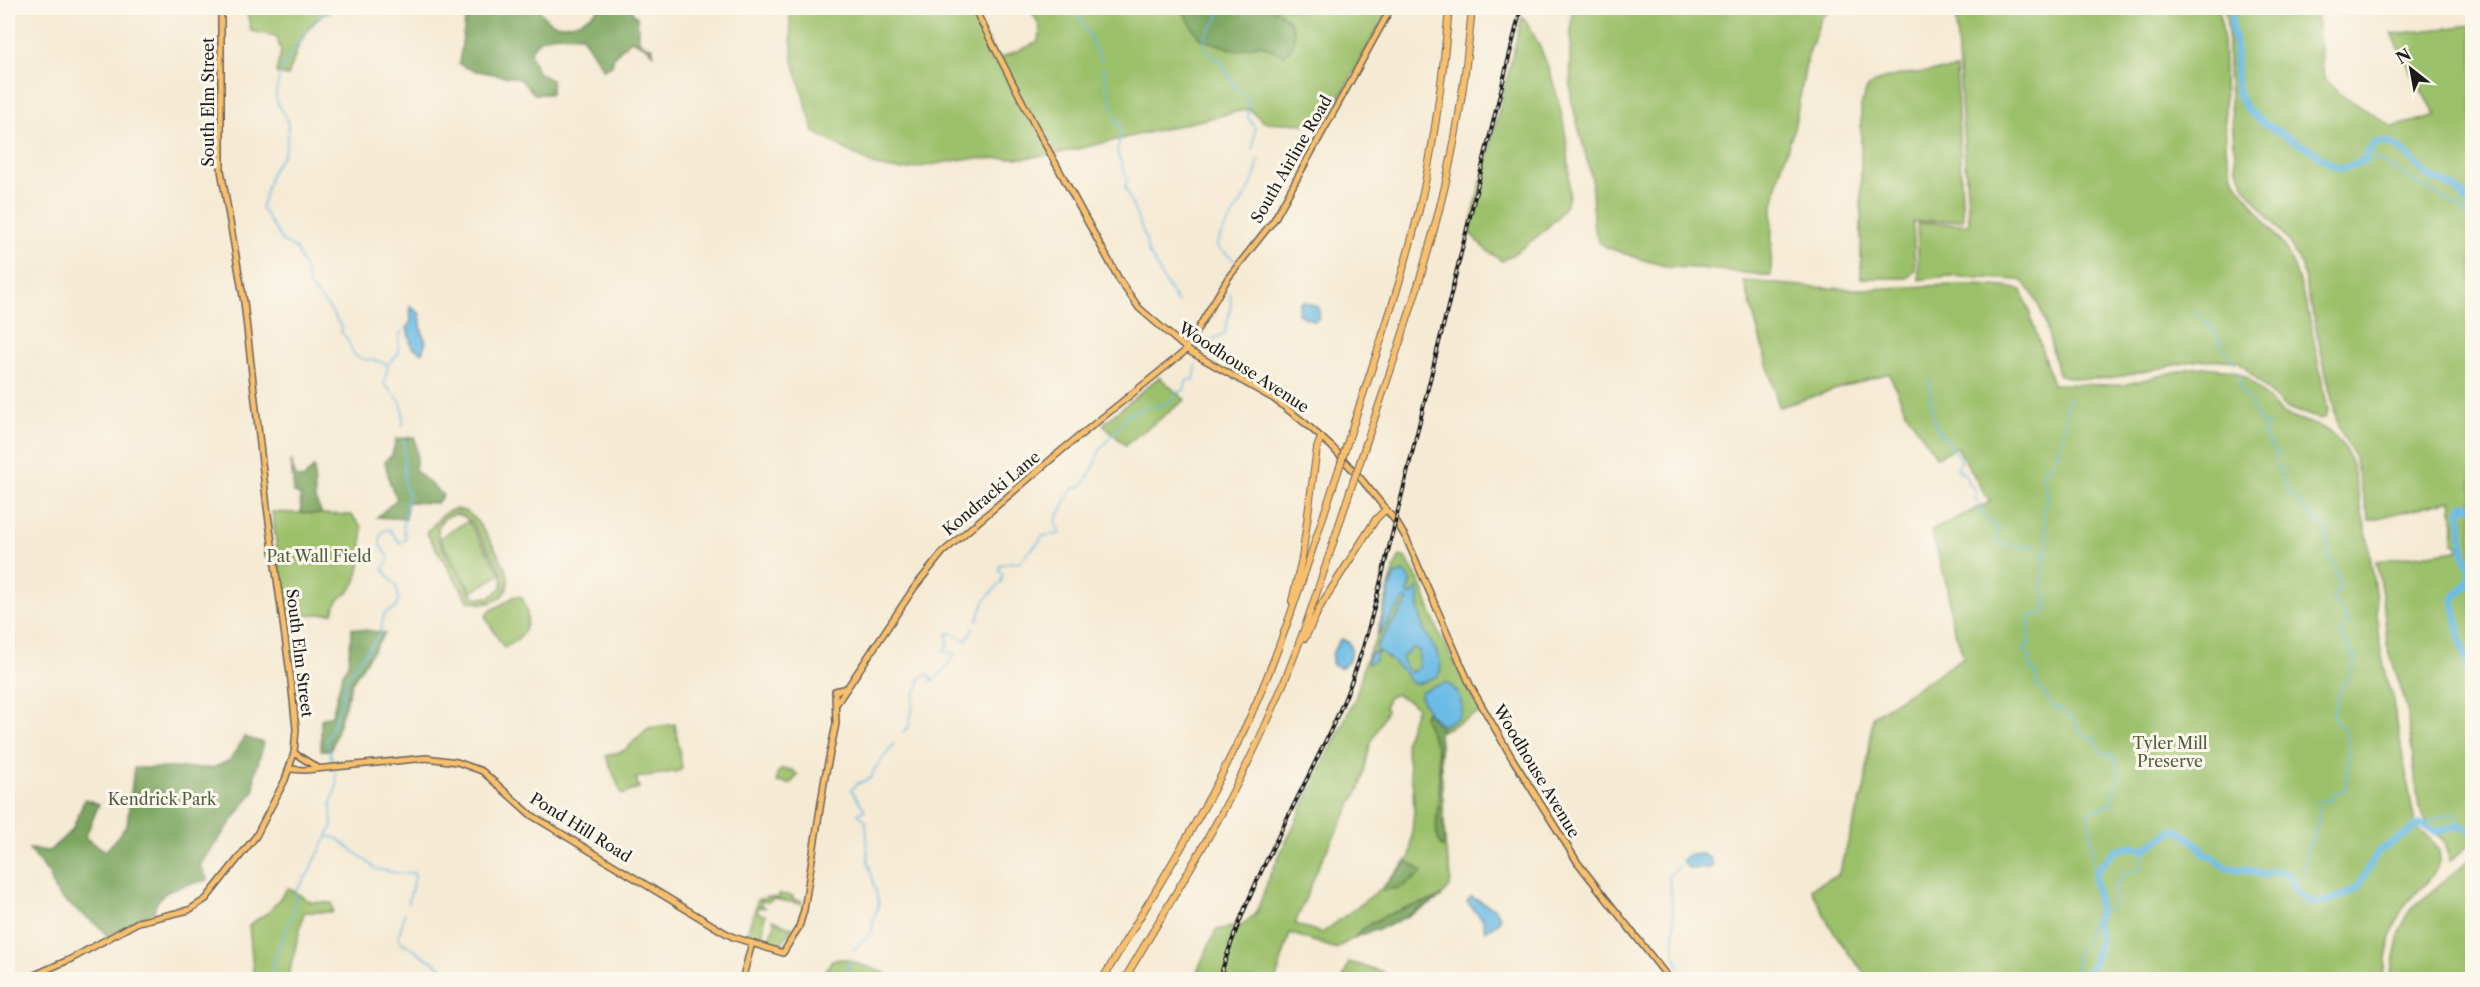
<svg xmlns="http://www.w3.org/2000/svg" width="2480" height="987" viewBox="0 0 2480 987" font-family="'Libre Caslon Text',serif">
  <rect width="100%" height="100%" fill="#fbf7ec"/>
  <filter id="ink" filterUnits="userSpaceOnUse"><feTurbulence type="fractalNoise" baseFrequency=".0167" numOctaves="2"/><feDisplacementMap in="SourceGraphic" scale="12" xChannelSelector="R" yChannelSelector="G"/><feConvolveMatrix kernelMatrix="1 2 1 2 8 2 1 2 1" color-interpolation-filters="sRGB"/></filter>
  <filter id="wash" filterUnits="userSpaceOnUse"><feTurbulence type="fractalNoise" baseFrequency=".008" numOctaves="4" result="noise"/><feDisplacementMap in="SourceGraphic" scale="24" xChannelSelector="R" yChannelSelector="G"/><feGaussianBlur stdDeviation="1.35" result="paint"/><feColorMatrix in="noise" values="0 0 0 0 0 0 0 0 0 0 0 0 0 0 0 0 0 1.4 0 .05"/><feComposite in="paint" operator="in"/></filter>
  <g filter="url(#wash)">
    <rect width="100%" height="100%" fill="#f5ead3"/>
    <!-- green -->
    <g fill="#9bc06b" stroke="#5c6e44" stroke-width="1.5" fill-rule="evenodd">
      <polygon points="225,8 335,8 318,18 311,25 299,44 288,76 276,73 281,52 277,37 251,31 247,12 226,12"/>
      <path d="M789 8H970L998 59 1036 43C1045 29 1037 20 1029 8H1389L1325 125 1264 122 1249 109 1056 154 1025 158 964 159 903 170 891 169 876 166 814 132 793 61Z"/>
      <polygon points="1572,8 1834,8 1821,18 1807,59 1794,129 1779,175 1772,212 1771,276 1699,268 1669,267 1640,259 1606,247 1599,242 1593,224 1592,179 1571,99 1570,56"/>
      <path d="M1955 8H2218L2223 32 2226 150 2233 178 2285 248 2294 267 2307 307 2328 411 2326 417 2320 419 2285 407 2238 361C2224 361 2209 358 2196 361 2155 367 2097 389 2058 374 2051 347 2043 296 2020 280L1947 276 1919 280 1917 223 1969 224Z"/>
      <polygon points="2224,8 2316,8 2324,78 2338,93 2393,127 2437,115 2421,90 2392,34 2472,25 2472,843 2450,861 2443,840 2430,829 2419,807 2406,704 2387,645 2384,606 2376,561 2458,550 2459,546 2453,542 2454,525 2451,500 2369,520 2354,456 2338,426 2302,267 2288,241 2246,188 2236,166 2228,71 2228,30"/>
      <path d="M1522 16C1551 56 1570 131 1569 181 1569 186 1570 194 1568 199 1560 223 1522 249 1502 261L1485 249 1469 232Z"/>
      <path d="M1956 69 1963 220 1913 222 1915 271 1907 278H1861V106C1863 101 1864 92 1868 88 1883 72 1935 72 1956 69Z"/>
      <path d="M1744 281C1782 284 1822 289 1860 289 1910 288 1974 280 2022 290L2053 384 2123 385 2191 368 2203 367 2233 370 2249 379 2282 413 2323 428 2335 436 2344 447 2352 465 2368 541 2377 606 2378 633 2386 679 2392 696 2415 824C2420 834 2437 841 2439 851 2443 877 2414 890 2403 908 2390 929 2387 956 2382 979H1870L1851 957 1830 926 1811 888 1838 875 1865 786 1873 716 1964 657 1950 617 1949 593 1931 531 1990 502 1957 447 1937 457 1906 412 1889 373 1779 407Z"/>
      <polygon points="1159,377 1185,400 1125,445 1103,424"/>
      <path d="M455 509C462 510 467 511 472 516 481 524 507 566 508 577 510 598 489 608 472 601L469 602 426 532C438 524 439 512 455 509ZM456 514 465 517 472 523 502 572V587L491 597 478 598 470 592 439 541C435 526 442 516 456 514Z"/>
      <path d="M272 512 351 515 362 527C362 545 363 572 352 588 342 601 339 592 333 613L286 617Z"/>
      <polygon points="468,521 501,574 472,592 439,538"/>
      <path d="M1400 556 1406 558 1420 582 1439 633 1481 712 1439 732 1445 845 1451 877 1450 887C1428 914 1390 922 1360 935 1351 939 1343 944 1336 949L1290 933 1276 979 1193 980 1216 930 1240 926 1256 914 1270 875 1356 696 1365 662 1376 638 1394 568ZM1396 694 1417 706 1405 742 1413 788 1414 810 1410 857 1382 888 1322 933 1295 924 1320 863 1361 786 1370 745 1387 710 1385 708 1388 698Z"/>
      <path d="M515 596 522 597C533 622 528 635 504 648L486 618 487 613Z"/>
      <polygon points="675,724 682,768 679,771 636,778 639,788 622,795 606,756 625,750 648,728"/>
      <polygon points="781,769 792,770 798,775 790,784 777,782 777,774"/>
      <polygon points="2472,857 2472,979 2389,979 2401,928 2410,910"/>
      <polygon points="288,888 311,902 332,903 333,912 304,912 290,970 286,979 254,979 249,925 269,912"/>
      <polygon points="779,894 793,896 792,899 802,901 801,904 773,899 768,902 762,901 761,905 766,908 758,907 757,913 765,915 762,942 746,936 758,899 764,899 766,897 778,898"/>
      <polygon points="773,920 793,928 780,944 767,942 775,924"/>
      <polygon points="845,959 888,974 886,979 820,979 832,960"/>
      <polygon points="1349,962 1383,972 1387,979 1343,979"/>
    </g>
    <!-- forest -->
    <g fill="#7ca65f" stroke="#4c613e" stroke-width="1.5">
      <path d="M467 8H539C551 36 583 24 600 8H631L635 17 637 16C640 31 632 44 652 47L654 54 646 47 631 40 614 56 612 66 603 69 582 36C562 35 537 31 530 54L537 71 552 81 551 94H534L520 79 472 70 459 64Z"/>
      <path d="M1181 8H1270C1278 11 1285 15 1290 22 1297 34 1295 50 1283 55L1260 44 1237 51 1199 38Z"/>
      <polygon points="415,437 417,456 415,470 443,495 437,503 407,502 406,519 377,517 397,499 390,484 385,461 392,455 396,439"/>
      <polygon points="291,460 295,477 303,479 314,467 315,499 322,514 301,513 300,495 294,493"/>
      <polygon points="352,628 385,633 352,682 331,750 321,750 321,719 332,715 342,676 348,663"/>
      <path d="M1426 711 1442 730 1439 732 1445 845 1442 847C1431 833 1440 807 1439 789 1439 775 1440 760 1436 747 1433 737 1427 727 1424 717Z"/>
      <path d="M244 737 264 743 255 773 254 791 200 865 208 880C187 885 157 887 154 912L107 936 102 929 61 898 54 889 50 875 29 849 49 851 72 830 85 799 99 804 85 838 106 851 127 825 134 768H213L230 760Z"/>
      <polygon points="1408,862 1417,867 1422,873 1400,888 1383,890 1382,888"/>
      <path d="M1442 897 1390 925 1355 937C1372 915 1416 905 1442 897Z"/>
    </g>
    <!-- water -->
    <g fill="#6abbe5" stroke="#436c80" stroke-width="1.5" fill-rule="evenodd">
      <polygon points="1304,301 1319,308 1319,317 1315,321 1298,314 1300,303"/>
      <polygon points="410,306 420,314 422,333 426,341 422,353 412,347 407,328 411,321"/>
      <path d="M1405 572 1411 583 1408 595H1411L1418 588C1421 595 1418 603 1419 610 1420 616 1422 623 1424 629 1430 644 1447 660 1438 676L1417 684 1410 682 1405 673 1380 651 1376 654 1375 660 1368 664 1367 661 1370 654 1377 651 1376 646 1408 601 1405 599 1402 602 1378 636 1392 581 1395 575ZM1413 648 1419 650V668L1411 672 1406 669 1402 657Z"/>
      <path d="M1341 639 1349 642C1354 653 1351 662 1340 668L1333 665C1330 656 1335 646 1341 639Z"/>
      <path d="M1444 683C1458 686 1466 704 1459 717L1442 726 1429 713 1420 696 1422 691Z"/>
      <polygon points="1701,854 1710,858 1713,865 1710,868 1689,869 1682,860 1688,855"/>
      <polygon points="1471,897 1494,908 1500,917 1499,922 1485,931 1483,920 1467,902"/>
    </g>
    <g fill="none" stroke-linecap="round" stroke-linejoin="round">
      <!-- stream -->
      <g stroke="#6abbe5" stroke-width="1.5">
        <path d="M332 8C309 24 276 66 276 96 276 109 290 115 288 129 287 138 287 149 282 157 278 162 275 165 272 172 267 183 266 196 261 207L283 242 296 249 306 272 310 288 330 309 341 327V332C352 341 349 351 356 356 365 362 378 358 388 365L384 384C401 403 403 397 403 425"/>
        <path d="M1072 8C1083 18 1092 46 1102 61"/>
        <polyline points="1222,8 1216,22 1205,35 1205,51 1220,60 1237,89 1247,97 1248,117 1255,128 1253,150"/>
        <polyline points="1103,67 1113,110"/>
        <polyline points="1115,113 1121,132 1117,151 1127,180 1125,187 1146,239 1148,253 1156,264 1161,276 1178,303"/>
        <polyline points="2365,160 2375,158 2460,208 2472,223"/>
        <path d="M1236 261 1218 248 1217 244C1228 215 1256 192 1258 160"/>
        <path d="M2194 311C2214 326 2220 345 2235 363"/>
        <polyline points="1202,350 1213,339 1225,333 1231,305 1230,294"/>
        <polyline points="388,364 398,354 399,336 402,331"/>
        <path d="M2239 372 2241 392 2248 398 2261 423H2266L2268 427 2262 433 2278 455 2274 458 2276 465 2282 471 2280 473 2290 494 2327 532 2328 557 2335 566 2341 589 2335 592 2334 601 2348 623 2340 633 2349 647V653L2356 657 2351 675 2342 685 2334 713V718L2348 734C2347 754 2351 772 2344 792L2333 794 2332 801 2322 800 2316 804 2319 810 2318 827 2313 831 2314 837C2301 851 2310 861 2303 878L2300 879 2289 875"/>
        <path d="M1930 379C1930 397 1930 415 1939 431 1946 442 1955 449 1961 461L1958 465V470L1966 475 1967 481 1976 491V502L1982 505 1980 512 1998 529C1990 552 2020 545 2032 546L2044 558"/>
        <polyline points="2069,397 2061,446 2050,468 2044,468 2042,477 2048,496 2043,512 2046,524 2047,547 2042,587 2048,599 2045,603 2048,608 2044,613 2034,614 2028,622 2030,631 2028,635 2029,645 2024,646 2024,651 2032,657 2028,663 2038,677 2035,683 2054,706 2063,711 2077,724 2082,734 2095,739 2103,754 2113,755 2119,774 2110,805 2089,811 2093,862 2096,872"/>
        <path d="M977 621 985 600 1001 582 1003 574 999 570 1000 565 1011 562 1019 563C1027 552 1036 547 1043 536L1060 534 1056 523 1057 518 1072 489 1082 486 1094 467 1100 450 1129 414 1148 406H1160L1172 401 1175 393 1184 390 1187 380H1194L1196 365"/>
        <path d="M903 732 909 727 915 692 920 685 919 679 929 674 932 681C942 675 947 664 955 655L953 652 947 653 944 650 948 645 947 634 952 633 966 641 973 628"/>
        <path d="M333 764 327 741 341 703 347 677 380 634 384 614 395 608 399 601 396 586 383 569 389 558C384 548 376 547 382 532L389 529 400 543 406 539 403 526 408 494 404 483V438"/>
        <polyline points="2421,824 2453,813 2463,826"/>
        <polyline points="329,837 337,838 376,869 397,873 414,873 415,877 408,903"/>
        <polyline points="405,913 398,938 400,941 459,978"/>
        <polyline points="853,950 872,932 873,920 879,904 868,862 866,821 857,813 864,811 864,808 851,790 857,784 871,778 874,770 894,744"/>
        <polyline points="2090,970 2094,980"/>
        <polyline points="270,980 274,960 294,911 296,891 308,874 332,827 331,803 337,785 335,769"/>
        <polyline points="847,980 845,975 850,961"/>
        <polyline points="1683,980 1674,950 1674,925 1669,875 1684,863"/>
        <polyline points="2066,980 2068,974 2074,973 2077,967 2076,953 2083,948 2091,921 2113,906 2115,897 2112,891 2123,875 2142,868 2144,850"/>
      </g>
      <!-- river -->
      <g stroke="#6abbe5" stroke-width="7">
        <path d="M2229 8 2234 13C2228 27 2235 35 2236 49 2237 65 2234 85 2241 100 2249 119 2290 138 2308 148 2323 156 2324 163 2343 169L2365 160 2366 154 2372 149 2374 143C2400 137 2413 166 2432 178 2439 183 2451 184 2457 190 2463 195 2467 203 2472 208"/>
        <polyline points="2472,506 2463,505 2460,512 2464,554 2471,572 2467,584 2453,599 2460,638 2472,679"/>
        <path d="M2082 980 2094 963 2100 941 2096 922 2099 912 2095 880 2096 872 2114 851 2133 846 2144 850 2173 830H2179C2187 838 2200 843 2204 854L2211 856 2227 868 2249 870 2263 875C2273 869 2279 871 2289 875L2296 892 2312 903 2325 902 2350 893 2358 887 2378 852 2421 824 2435 832 2458 826 2472 830"/>
      </g>
    </g>
  </g>
  <g filter="url(#ink)">
    <g fill="none" stroke-linecap="round" stroke-linejoin="round">
      <!-- major casing -->
      <g stroke="#68645c" stroke-width="8">
        <g id="major">
          <polyline points="974,8 1034,124 1120,281 1139,308 1189,351 1274,399 1305,423 1332,447 1362,480 1397,523 1406,538 1471,687 1512,758 1578,863 1670,980"/>
          <polyline points="837,703 914,588 943,552 1062,450 1184,352 1228,278 1274,220 1391,8"/>
          <polyline points="294,753 318,768"/>
          <polyline points="289,769 305,770 426,758 457,762 482,771 531,815 722,931 733,937 783,953 799,927 804,910 825,777 836,724 835,691 847,688"/>
          <polyline points="23,980 71,959 138,922 189,910 206,899 256,836 285,780 294,753 296,729 291,681 267,507 244,302 221,170 221,8"/>
          <polyline points="742,980 752,943"/>
        </g>
      </g>
      <!-- highway casing -->
      <g stroke="#68645c" stroke-width="8">
        <g id="highway">
          <path d="M1344 453C1370 372 1399 292 1419 210 1435 143 1443 75 1449 8"/>
          <path d="M1358 468C1386 382 1418 295 1440 206 1457 141 1466 75 1472 8"/>
          <polyline points="1292,601 1302,558 1317,448 1321,437"/>
          <polyline points="1305,638 1321,605 1376,519 1386,509"/>
          <path d="M1102 980C1154 893 1208 808 1250 717 1287 635 1312 548 1341 463"/>
          <path d="M1124 980C1174 895 1227 812 1267 722 1303 643 1327 560 1354 479"/>
        </g>
      </g>
      <!-- major -->
      <use href="#major" stroke="#f9bf6d" stroke-width="5"/>
      <!-- highway -->
      <use href="#highway" stroke="#f9bf6d" stroke-width="6"/>
      <!-- rail casing -->
      <g stroke="#1c1c1c" stroke-width="4">
        <path id="rail" d="M1219 980C1247 885 1299 801 1339 712 1358 670 1370 625 1381 580L1521 8"/>
      </g>
      <!-- rail -->
      <use href="#rail" stroke="#fbf7ec" stroke-width="1.5" stroke-dasharray="4.5" stroke-linecap="butt"/>
      <!-- highway-bridge casing -->
      <g stroke="#68645c" stroke-width="8" stroke-linecap="butt">
        <g id="highway-bridge">
          <polyline points="1341,463 1344,453"/>
          <polyline points="1354,479 1358,468"/>
        </g>
      </g>
      <!-- highway-bridge -->
      <use href="#highway-bridge" stroke="#f9bf6d" stroke-width="6"/>
    </g>
  </g>
  <g text-anchor="middle" dominant-baseline="central" stroke-width="6" stroke-linejoin="round" paint-order="stroke">
    <!-- street labels -->
    <g font-size="16" fill="#1c1c1c" stroke="#fbf7ec">
      <text transform="translate(208 102) rotate(-90)">South Elm Street</text>
      <text transform="translate(1291 159) rotate(-60)">South Airline Road</text>
      <text transform="translate(1244 367) rotate(33)">Woodhouse Avenue</text>
      <text transform="translate(991 493) rotate(-40)">Kondracki Lane</text>
      <text transform="translate(300 653) rotate(83)">South Elm Street</text>
      <text transform="translate(1537 771) rotate(59)">Woodhouse Avenue</text>
      <text transform="translate(581 827) rotate(32)">Pond Hill Road</text>
    </g>
    <!-- park labels -->
    <g font-size="16" fill="#4f5e3c" stroke="#fbf7ec">
      <text x="319" y="556">Pat Wall Field</text>
      <text x="2170" y="743">Tyler Mill<tspan x="2170" dy="18">Preserve</tspan></text>
      <text x="162" y="799">Kendrick Park</text>
    </g>
  </g>
  <!-- margin -->
  <rect width="2480" height="987" fill="none" stroke="#fbf7ec" stroke-width="30"/>
  <!-- north arrow -->
  <g transform="translate(2411 69) rotate(329)" stroke="#fbf7ec" stroke-width="4.5" paint-order="stroke">
  <path d="M0-4.5L10 22L0 15L-10 22Z" fill="#1c1c1c"/>
  <text y="-9" font-size="16" font-weight="bold" text-anchor="middle" fill="#1c1c1c">N</text>
  </g>
</svg>
